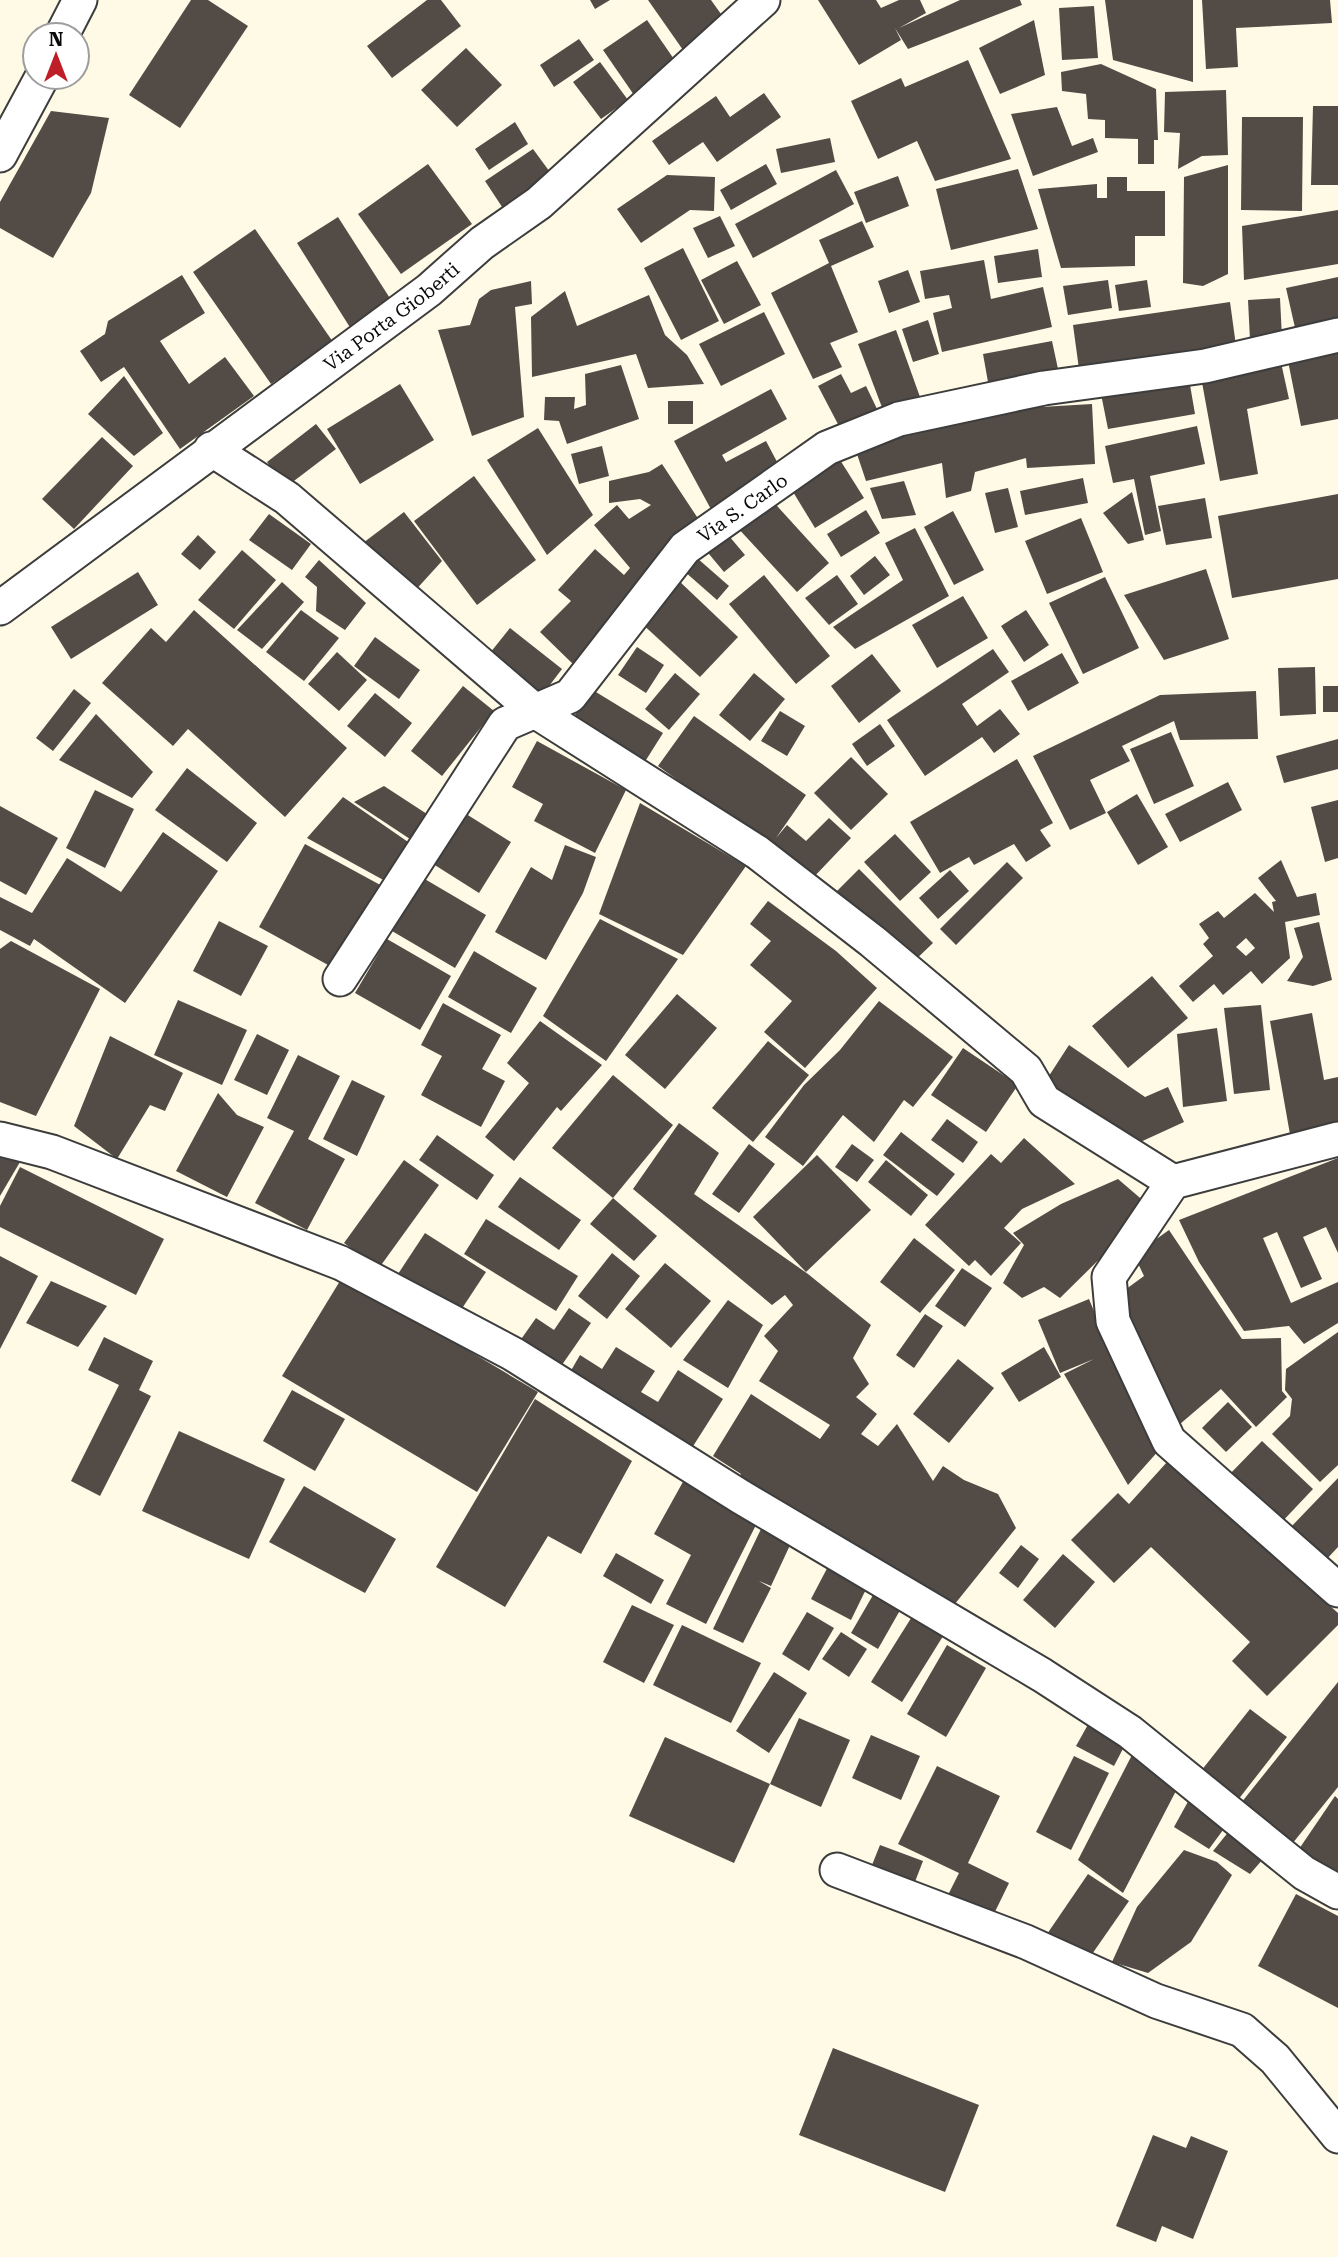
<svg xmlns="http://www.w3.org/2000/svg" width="1338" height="2257" viewBox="0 0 1338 2257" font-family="'Roboto Serif',serif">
  <rect width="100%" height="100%" fill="#fffae6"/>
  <!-- building -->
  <g fill="#534b46" fill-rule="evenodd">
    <polygon points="191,0 208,0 248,26 180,128 129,95"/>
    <polygon points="427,0 441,0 461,26 392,78 367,46"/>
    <polygon points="590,0 610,0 595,9"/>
    <polygon points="648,0 711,0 726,21 683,50"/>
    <polygon points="818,0 876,0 881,8 899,0 920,0 926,13 899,28 960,0 1020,0 1022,5 908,49 895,28 901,40 859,65"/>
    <polygon points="1105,0 1193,0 1193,82 1113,60"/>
    <polygon points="1202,0 1330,0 1332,23 1236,28 1238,67 1206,69"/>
    <polygon points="1094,6 1098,58 1062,60 1059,8"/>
    <polygon points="647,20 678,65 634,95 603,50"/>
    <polygon points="1034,20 1045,75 1000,94 979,48"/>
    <polygon points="579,39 594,60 554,87 540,65"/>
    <polygon points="466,48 502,85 457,127 421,90"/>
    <polygon points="968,60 1011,159 935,181 917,141 878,159 851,101 901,78 905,87"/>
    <polygon points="600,62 628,100 601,119 573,82"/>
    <polygon points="1101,64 1156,89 1158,140 1154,140 1154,164 1138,164 1138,139 1105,138 1105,120 1088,119 1086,94 1062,91 1061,72"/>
    <polygon points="1226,90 1228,155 1202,156 1178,169 1180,133 1164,132 1165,92"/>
    <polygon points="764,93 781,117 717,162 703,142 669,165 652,141 716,96 730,117"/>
    <polygon points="1313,106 1338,106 1338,185 1311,185"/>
    <polygon points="1057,107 1072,146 1093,138 1098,152 1033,176 1011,114"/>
    <polygon points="51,111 109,118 91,193 53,258 0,228 0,202"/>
    <polygon points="1242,117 1303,117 1302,211 1241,210"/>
    <polygon points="515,122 528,144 489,170 475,149"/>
    <polygon points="830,138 835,162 781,173 776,149"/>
    <polygon points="533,149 555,179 506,213 485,181"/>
    <polygon points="428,164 472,224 401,274 358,214"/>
    <polygon points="766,164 777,184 731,210 720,190"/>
    <polygon points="1228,165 1228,274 1203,286 1183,283 1184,177"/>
    <polygon points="1018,169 1038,229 951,250 936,189"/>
    <polygon points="836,170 854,204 753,258 735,224"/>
    <polygon points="667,175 715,177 714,211 690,210 641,243 617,209"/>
    <polygon points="898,176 909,206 866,223 854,192"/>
    <polygon points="1107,177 1127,177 1127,191 1165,191 1165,236 1135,236 1135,266 1061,268 1038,189 1097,184 1097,198 1107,198"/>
    <polygon points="1338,210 1338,264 1244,280 1242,226"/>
    <polygon points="720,216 735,246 708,258 693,228"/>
    <polygon points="338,217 393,303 351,329 297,243"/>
    <polygon points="862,221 874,247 831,266 858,332 830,343 842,367 813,379 771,293 829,263 819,240"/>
    <polygon points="255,229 333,342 271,384 193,272"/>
    <polygon points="683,248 719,321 681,340 644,268"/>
    <polygon points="1038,249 1042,277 998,283 994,256"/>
    <polygon points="984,260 991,299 1043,287 1052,327 942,352 933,313 952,308 949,295 925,299 920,271"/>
    <polygon points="737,261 761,305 724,324 701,280"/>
    <polygon points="908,270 920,302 889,313 878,281"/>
    <polygon points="182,275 205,313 160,341 189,384 225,357 254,396 180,449 124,367 101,382 80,351 105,334 108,321"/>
    <polygon points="1338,277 1338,323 1296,332 1286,288"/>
    <polygon points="1108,280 1112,308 1068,315 1063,286"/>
    <polygon points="1147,280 1151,307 1119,311 1115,285"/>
    <polygon points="531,281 532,304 515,307 524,417 472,436 438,330 470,325 479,299 491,290"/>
    <polygon points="565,291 577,326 649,295 665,335 687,355 704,384 648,388 636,354 532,377 531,317"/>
    <polygon points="1280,298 1282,338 1250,340 1248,300"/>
    <polygon points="1230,302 1237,353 1079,369 1073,325"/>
    <polygon points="764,312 785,354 721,386 699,344"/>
    <polygon points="928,320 939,354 913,362 902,329"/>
    <polygon points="896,330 920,397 883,410 858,344"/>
    <polygon points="1052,341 1058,369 988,382 983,354"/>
    <polygon points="1338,346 1338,419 1301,426 1287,356"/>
    <polygon points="1280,358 1289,399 1247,409 1258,474 1220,481 1201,377"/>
    <polygon points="621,365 639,419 567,444 559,421 544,420 545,397 575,397 574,409 586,405 585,374"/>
    <polygon points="841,374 851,393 866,386 878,411 840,428 818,386"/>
    <polygon points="124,376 163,433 134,456 88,414"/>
    <polygon points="1189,379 1195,414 1108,429 1101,394"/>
    <polygon points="400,384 434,440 360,484 327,429"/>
    <polygon points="771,389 787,419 722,455 726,462 766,441 784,475 713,513 674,441"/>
    <rect x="668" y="401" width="25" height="23"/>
    <polygon points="1092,404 1095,464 1027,468 1026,458 975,472 971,491 946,498 942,463 866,481 855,448 1024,408"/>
    <polygon points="316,424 336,449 286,487 267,462"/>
    <polygon points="1197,426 1205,464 1150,476 1161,531 1145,535 1134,479 1113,483 1105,446"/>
    <polygon points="538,428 593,515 547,555 487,460"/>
    <polygon points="102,437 133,466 74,529 42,499"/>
    <polygon points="602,446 609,476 579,484 571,454"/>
    <polygon points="835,452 864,498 815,528 787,482"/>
    <polygon points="662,464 703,526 575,666 540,632 571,601 558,590 595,549 624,575 630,568 594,525 617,505 629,519 651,505 640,499 609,503 609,481 649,472"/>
    <polygon points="474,476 536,560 477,605 414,521"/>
    <polygon points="1083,478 1088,503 1025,515 1020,491"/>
    <polygon points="904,481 916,515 882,519 870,488"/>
    <polygon points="1008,488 1018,527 995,533 985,493"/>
    <polygon points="1132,492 1144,540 1128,544 1103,513"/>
    <polygon points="1338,494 1338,579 1232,598 1218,516"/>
    <polygon points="768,496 829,563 797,592 736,526"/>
    <polygon points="1205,498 1212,538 1166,545 1158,506"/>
    <polygon points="866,510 880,533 841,557 827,534"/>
    <polygon points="953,511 984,570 954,585 924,527"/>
    <polygon points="404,512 442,561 412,594 359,546"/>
    <polygon points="269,514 311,544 292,570 249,540"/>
    <polygon points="1081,518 1103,572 1047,594 1025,541"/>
    <polygon points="915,528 949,596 855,649 833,627 903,580 885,543"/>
    <polygon points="724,530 745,555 724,572 704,548"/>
    <polygon points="198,535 216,552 200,570 181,554"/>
    <polygon points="242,550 276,580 234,629 198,600"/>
    <polygon points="875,556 890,575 864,595 850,576"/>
    <polygon points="697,558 729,586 717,600 684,571"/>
    <polygon points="319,560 366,603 345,630 316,611 317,587 305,577"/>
    <polygon points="1206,569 1229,639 1164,660 1124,595"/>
    <polygon points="138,572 158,605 71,659 51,627"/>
    <polygon points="764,575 830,656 796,684 729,604"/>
    <polygon points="837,575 858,604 829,625 805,598"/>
    <polygon points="1105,577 1139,648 1083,674 1049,603"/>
    <polygon points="678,580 738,637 700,677 639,621"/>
    <polygon points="282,582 304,602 262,649 237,630"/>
    <polygon points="963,596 988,638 937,668 912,625"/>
    <polygon points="194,610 347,748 285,817 188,729 173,746 102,683 151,628 166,642"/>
    <polygon points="301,610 339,638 304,681 266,652"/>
    <polygon points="1026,610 1049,645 1024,662 1001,626"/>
    <polygon points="510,628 562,669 543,694 490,653"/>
    <polygon points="375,637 420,670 399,699 354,666"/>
    <polygon points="637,647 664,665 646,693 618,675"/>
    <polygon points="993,649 1009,672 962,704 977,726 1000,709 1020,734 994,753 982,737 925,776 887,720"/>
    <polygon points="337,652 367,680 339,711 308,684"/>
    <polygon points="1062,653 1079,683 1028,711 1011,681"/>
    <polygon points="872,654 901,691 859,723 831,686"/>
    <polygon points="1315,667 1316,714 1280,716 1278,668"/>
    <polygon points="675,673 700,694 669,730 645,709"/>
    <polygon points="754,673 785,699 750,741 719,715"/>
    <polygon points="463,686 494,711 442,776 411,751"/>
    <rect x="1323" y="686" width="15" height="26"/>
    <polygon points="74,689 91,703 53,751 36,738"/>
    <polygon points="591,689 663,733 641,768 570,723"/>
    <polygon points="1256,691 1258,739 1180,740 1174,721 1122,746 1130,761 1090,780 1106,813 1070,830 1033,756 1160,695"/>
    <polygon points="375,693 412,723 385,757 347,726"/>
    <polygon points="780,711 805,726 787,756 761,741"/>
    <polygon points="96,714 153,772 132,798 59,760"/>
    <polygon points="694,716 806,795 776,838 787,825 806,841 829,818 851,838 811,880 770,846 658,766"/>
    <polygon points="880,724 895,746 867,766 852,744"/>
    <polygon points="1171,732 1194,786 1154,804 1130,749"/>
    <polygon points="1338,739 1338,769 1284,783 1276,756"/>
    <polygon points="537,741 626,790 595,853 534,821 543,804 512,787"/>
    <polygon points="851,757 888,794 851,830 814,793"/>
    <polygon points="1017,759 1053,823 1040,830 1051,846 1026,862 1014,844 974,865 969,857 940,873 910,822"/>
    <polygon points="187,768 257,823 227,862 155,810"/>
    <polygon points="1228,782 1242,810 1180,842 1165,814"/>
    <polygon points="384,786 430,816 413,841 354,802"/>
    <polygon points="95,790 134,809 105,868 66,848"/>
    <polygon points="1137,794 1168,847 1138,865 1107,812"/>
    <polygon points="343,797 411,844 387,882 307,838"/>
    <polygon points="1338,800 1338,858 1325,862 1311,807"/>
    <polygon points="640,803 746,866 683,955 599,914"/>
    <polygon points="0,806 58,838 26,895 0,881"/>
    <polygon points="463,812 511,842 479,893 430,862"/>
    <polygon points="163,832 218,871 125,1003 34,939 30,946 0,930 0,897 32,913 67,858 121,892"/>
    <polygon points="895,834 931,872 900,901 864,862"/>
    <polygon points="305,844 384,887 339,971 259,927"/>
    <polygon points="565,845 596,857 583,893 546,960 495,932 531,867 552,880"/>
    <path d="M1281 860 1297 897 1316 893 1320 915 1285 922 1290 958 1262 984 1251 971 1223 995 1214 984 1193 1002 1179 986 1213 956 1203 944 1209 938 1199 924 1218 911 1224 918 1255 893 1274 912 1272 902 1276 901 1258 878ZM1246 938 1255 948 1246 956 1236 947Z"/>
    <polygon points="1007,862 1023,878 956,945 940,929"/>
    <polygon points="859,869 933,943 910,965 836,892"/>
    <polygon points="950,870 969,891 938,919 919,898"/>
    <polygon points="423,878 486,915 455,968 392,931"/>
    <polygon points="768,901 836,951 877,988 805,1068 764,1032 792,1001 750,965 771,941 750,924"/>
    <polygon points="600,919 678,959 606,1061 543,1016"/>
    <polygon points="219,921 268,946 241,996 193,971"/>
    <polygon points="1319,922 1332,980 1313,986 1287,981 1303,957 1294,928"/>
    <polygon points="387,939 451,976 420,1030 355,993"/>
    <polygon points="11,941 100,989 36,1116 0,1102 0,949"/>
    <polygon points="474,951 537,988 511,1033 448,997"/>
    <polygon points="1152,976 1188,1018 1128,1068 1092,1026"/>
    <polygon points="677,994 717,1028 665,1089 625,1055"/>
    <polygon points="178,1000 247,1030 222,1085 154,1055"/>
    <polygon points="879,1001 953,1057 913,1107 904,1100 874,1142 843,1115 803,1166 765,1137 804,1085 840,1050"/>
    <polygon points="443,1003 501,1035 482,1069 505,1081 481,1127 421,1095 442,1056 421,1045"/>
    <polygon points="1261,1005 1270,1090 1234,1094 1224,1008"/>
    <polygon points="1312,1013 1324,1080 1338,1077 1338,1130 1291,1140 1270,1021"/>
    <polygon points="540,1021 602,1065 561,1111 557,1107 514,1161 485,1137 529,1083 507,1063"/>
    <polygon points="1217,1028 1227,1101 1183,1107 1177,1034"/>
    <polygon points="257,1034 289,1050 267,1095 234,1080"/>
    <polygon points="110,1036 183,1073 165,1111 150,1105 117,1159 74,1126"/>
    <polygon points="768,1041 809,1075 753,1142 712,1108"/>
    <polygon points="1069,1045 1145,1097 1168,1087 1184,1122 1136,1144 1045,1082"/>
    <polygon points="963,1048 1018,1085 986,1132 931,1095"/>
    <polygon points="298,1055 340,1076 308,1139 345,1159 307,1230 255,1203 294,1131 267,1118"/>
    <polygon points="613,1075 673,1125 613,1198 552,1148"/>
    <polygon points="352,1080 385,1096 357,1156 323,1139"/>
    <polygon points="218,1093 237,1115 264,1127 227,1197 176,1171"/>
    <polygon points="947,1119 978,1142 963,1163 931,1140"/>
    <polygon points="679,1123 719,1153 694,1194 808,1274 871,1325 853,1358 869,1384 856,1397 877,1414 861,1434 878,1446 897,1424 933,1481 943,1466 964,1480 998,1494 1016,1528 950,1610 737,1480 741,1474 713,1456 751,1394 820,1439 830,1425 759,1381 778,1351 764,1336 793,1305 785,1295 772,1305 633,1189"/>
    <polygon points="901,1132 955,1174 937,1196 883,1155"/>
    <polygon points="437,1135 494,1175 477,1200 419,1160"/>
    <polygon points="1024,1138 1075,1184 1022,1209 1004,1228 1021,1243 991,1276 975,1260 969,1266 925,1225 991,1154 1001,1163"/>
    <polygon points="749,1144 775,1164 739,1213 712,1194"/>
    <polygon points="852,1144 874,1160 857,1182 835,1167"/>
    <polygon points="0,1154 20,1162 0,1196"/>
    <polygon points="817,1155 871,1210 806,1272 753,1217"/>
    <polygon points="1338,1158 1338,1253 1326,1227 1303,1237 1322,1279 1301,1288 1277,1232 1263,1238 1291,1303 1338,1282 1338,1323 1304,1344 1289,1326 1244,1331 1199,1262 1179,1220"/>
    <polygon points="404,1160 439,1185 379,1268 344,1243"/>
    <polygon points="886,1160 928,1195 911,1216 868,1182"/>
    <polygon points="20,1167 164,1239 136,1295 0,1227 0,1206"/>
    <polygon points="520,1177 581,1220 559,1250 498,1207"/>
    <polygon points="1118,1179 1146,1203 1130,1229 1060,1298 1044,1287 1022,1298 1003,1283 1024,1245 1013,1233 1061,1204"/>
    <polygon points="613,1198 657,1236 634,1261 590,1224"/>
    <polygon points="486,1219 578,1276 556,1311 464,1254"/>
    <polygon points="1169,1230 1242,1339 1281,1338 1282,1391 1287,1397 1256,1427 1221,1389 1173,1430 1118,1295 1144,1276 1134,1255"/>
    <polygon points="425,1233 486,1272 459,1313 398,1274"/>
    <polygon points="914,1238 955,1270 920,1313 880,1282"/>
    <polygon points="612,1253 640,1276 607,1319 578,1296"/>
    <polygon points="0,1256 38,1276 0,1349"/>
    <polygon points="665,1263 711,1301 671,1348 625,1309"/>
    <polygon points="962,1268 992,1288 965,1327 935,1306"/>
    <polygon points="343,1276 538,1392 477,1492 282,1376"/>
    <polygon points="51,1281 107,1306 78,1347 26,1323"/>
    <polygon points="1089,1299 1111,1352 1161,1448 1128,1485 1064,1374 1094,1359 1060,1373 1038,1320"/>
    <polygon points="728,1300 763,1325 728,1388 683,1360"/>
    <polygon points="569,1308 591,1323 557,1372 517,1345 536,1318 554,1330"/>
    <polygon points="925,1314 943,1326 914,1368 896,1355"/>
    <polygon points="1338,1332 1338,1465 1320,1482 1272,1434 1290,1416 1292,1399 1285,1390 1286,1369"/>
    <polygon points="104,1337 153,1361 139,1390 151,1396 100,1496 71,1481 119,1385 88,1370"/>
    <polygon points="616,1347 655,1371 641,1392 658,1402 678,1370 723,1399 690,1451 569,1374 580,1355 602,1369"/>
    <polygon points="1044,1347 1061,1377 1019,1402 1001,1373"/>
    <polygon points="958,1359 994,1388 949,1443 913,1414"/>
    <polygon points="292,1390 345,1419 315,1471 263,1441"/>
    <polygon points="535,1399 632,1461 581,1554 548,1536 505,1607 436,1567"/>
    <polygon points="1228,1402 1252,1427 1226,1452 1202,1428"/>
    <polygon points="179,1431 285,1479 249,1559 142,1511"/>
    <polygon points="1262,1441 1313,1489 1279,1525 1227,1477"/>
    <polygon points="1168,1461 1338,1613 1338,1625 1267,1696 1232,1661 1250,1642 1151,1547 1114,1583 1071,1540 1118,1493 1129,1504"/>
    <polygon points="1338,1478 1338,1547 1324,1562 1289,1529"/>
    <polygon points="684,1480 758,1521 706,1624 666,1604 691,1555 654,1534"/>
    <polygon points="304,1486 396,1539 365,1593 269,1542"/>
    <polygon points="761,1529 791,1543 771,1586 759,1581 771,1588 743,1643 713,1629"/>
    <polygon points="1021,1545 1039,1559 1018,1588 999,1573"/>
    <polygon points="616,1553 664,1580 651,1604 603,1576"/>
    <polygon points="1063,1554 1095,1582 1055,1628 1023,1600"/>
    <polygon points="833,1557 872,1577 851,1620 811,1599"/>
    <polygon points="880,1583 907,1598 878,1649 851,1633"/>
    <polygon points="632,1605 674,1625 644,1683 603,1662"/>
    <polygon points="807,1612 834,1628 809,1671 782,1654"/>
    <polygon points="913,1615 945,1633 902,1702 871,1682"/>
    <polygon points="682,1625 761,1663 731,1723 653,1685"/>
    <polygon points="841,1632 867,1649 849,1677 822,1659"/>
    <polygon points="947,1645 986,1668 946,1737 907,1714"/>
    <polygon points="774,1672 807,1693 769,1753 736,1731"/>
    <polygon points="1338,1682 1338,1787 1292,1844 1241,1803"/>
    <polygon points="1250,1709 1287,1737 1234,1805 1197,1776"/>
    <polygon points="799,1718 850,1740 821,1807 770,1784"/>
    <polygon points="1090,1721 1127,1741 1114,1766 1076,1746"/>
    <polygon points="871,1735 920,1756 901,1800 852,1778"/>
    <polygon points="665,1737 770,1784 734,1863 629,1816"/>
    <polygon points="1133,1753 1178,1787 1123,1893 1078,1860"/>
    <polygon points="1074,1756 1109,1773 1071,1850 1036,1832"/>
    <polygon points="937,1766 1000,1796 968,1863 1009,1883 990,1922 945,1901 959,1873 898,1844"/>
    <polygon points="1335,1796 1338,1799 1338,1871 1297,1852"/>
    <polygon points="1190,1798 1226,1826 1209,1849 1174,1827"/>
    <polygon points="1230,1830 1263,1859 1250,1874 1213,1851"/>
    <polygon points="880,1845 923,1861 911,1892 868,1875"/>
    <polygon points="1184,1850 1217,1862 1232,1875 1191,1942 1148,1973 1112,1962 1137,1907"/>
    <polygon points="1088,1874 1129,1901 1090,1957 1045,1937"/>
    <polygon points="1296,1894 1338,1916 1338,2008 1258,1966"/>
    <polygon points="833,2048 979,2105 945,2192 799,2135"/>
    <polygon points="1153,2135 1186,2148 1191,2136 1228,2151 1193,2239 1162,2226 1156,2242 1116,2226"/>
  </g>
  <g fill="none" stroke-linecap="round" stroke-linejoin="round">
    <!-- street casing -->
    <g stroke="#3d3d3d" stroke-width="37">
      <g id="street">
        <polyline points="62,35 80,0"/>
        <polyline points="0,155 42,77"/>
        <polyline points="211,449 287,498 535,711 757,852 872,941 1026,1070 1044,1101 1173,1182"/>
        <path id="s1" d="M0 608 429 290 482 243 539 203 763 0"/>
        <path id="s2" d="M340 979 505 724 570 696 685 548 827 448 899 419 1044 388 1205 366 1338 335"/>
        <polyline points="0,1139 52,1152 341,1263 513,1354 741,1497 1042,1675 1130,1732 1304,1873 1338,1892"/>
        <polyline points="1338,1139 1173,1182 1109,1277 1113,1321 1169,1441 1338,1590"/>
        <polyline points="837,1870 1026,1942 1156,2001 1242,2030 1275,2059 1338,2136"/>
      </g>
    </g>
    <!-- street -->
    <use href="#street" stroke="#fff" stroke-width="33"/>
  </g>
  <g text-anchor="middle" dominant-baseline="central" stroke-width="7" stroke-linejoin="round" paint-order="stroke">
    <!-- street labels -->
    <g font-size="19" fill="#0a0a0a" stroke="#fff">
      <text stroke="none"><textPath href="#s1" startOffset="488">Via Porta Gioberti</textPath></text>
      <text stroke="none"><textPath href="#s2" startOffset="632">Via S. Carlo</textPath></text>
    </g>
  </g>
  <!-- north arrow -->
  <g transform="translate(56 56)"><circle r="33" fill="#ffffff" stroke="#9d9d9d" stroke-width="2"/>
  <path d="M0-5L12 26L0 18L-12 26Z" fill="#bd1e28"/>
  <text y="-10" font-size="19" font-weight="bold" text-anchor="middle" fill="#0a0a0a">N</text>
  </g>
</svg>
